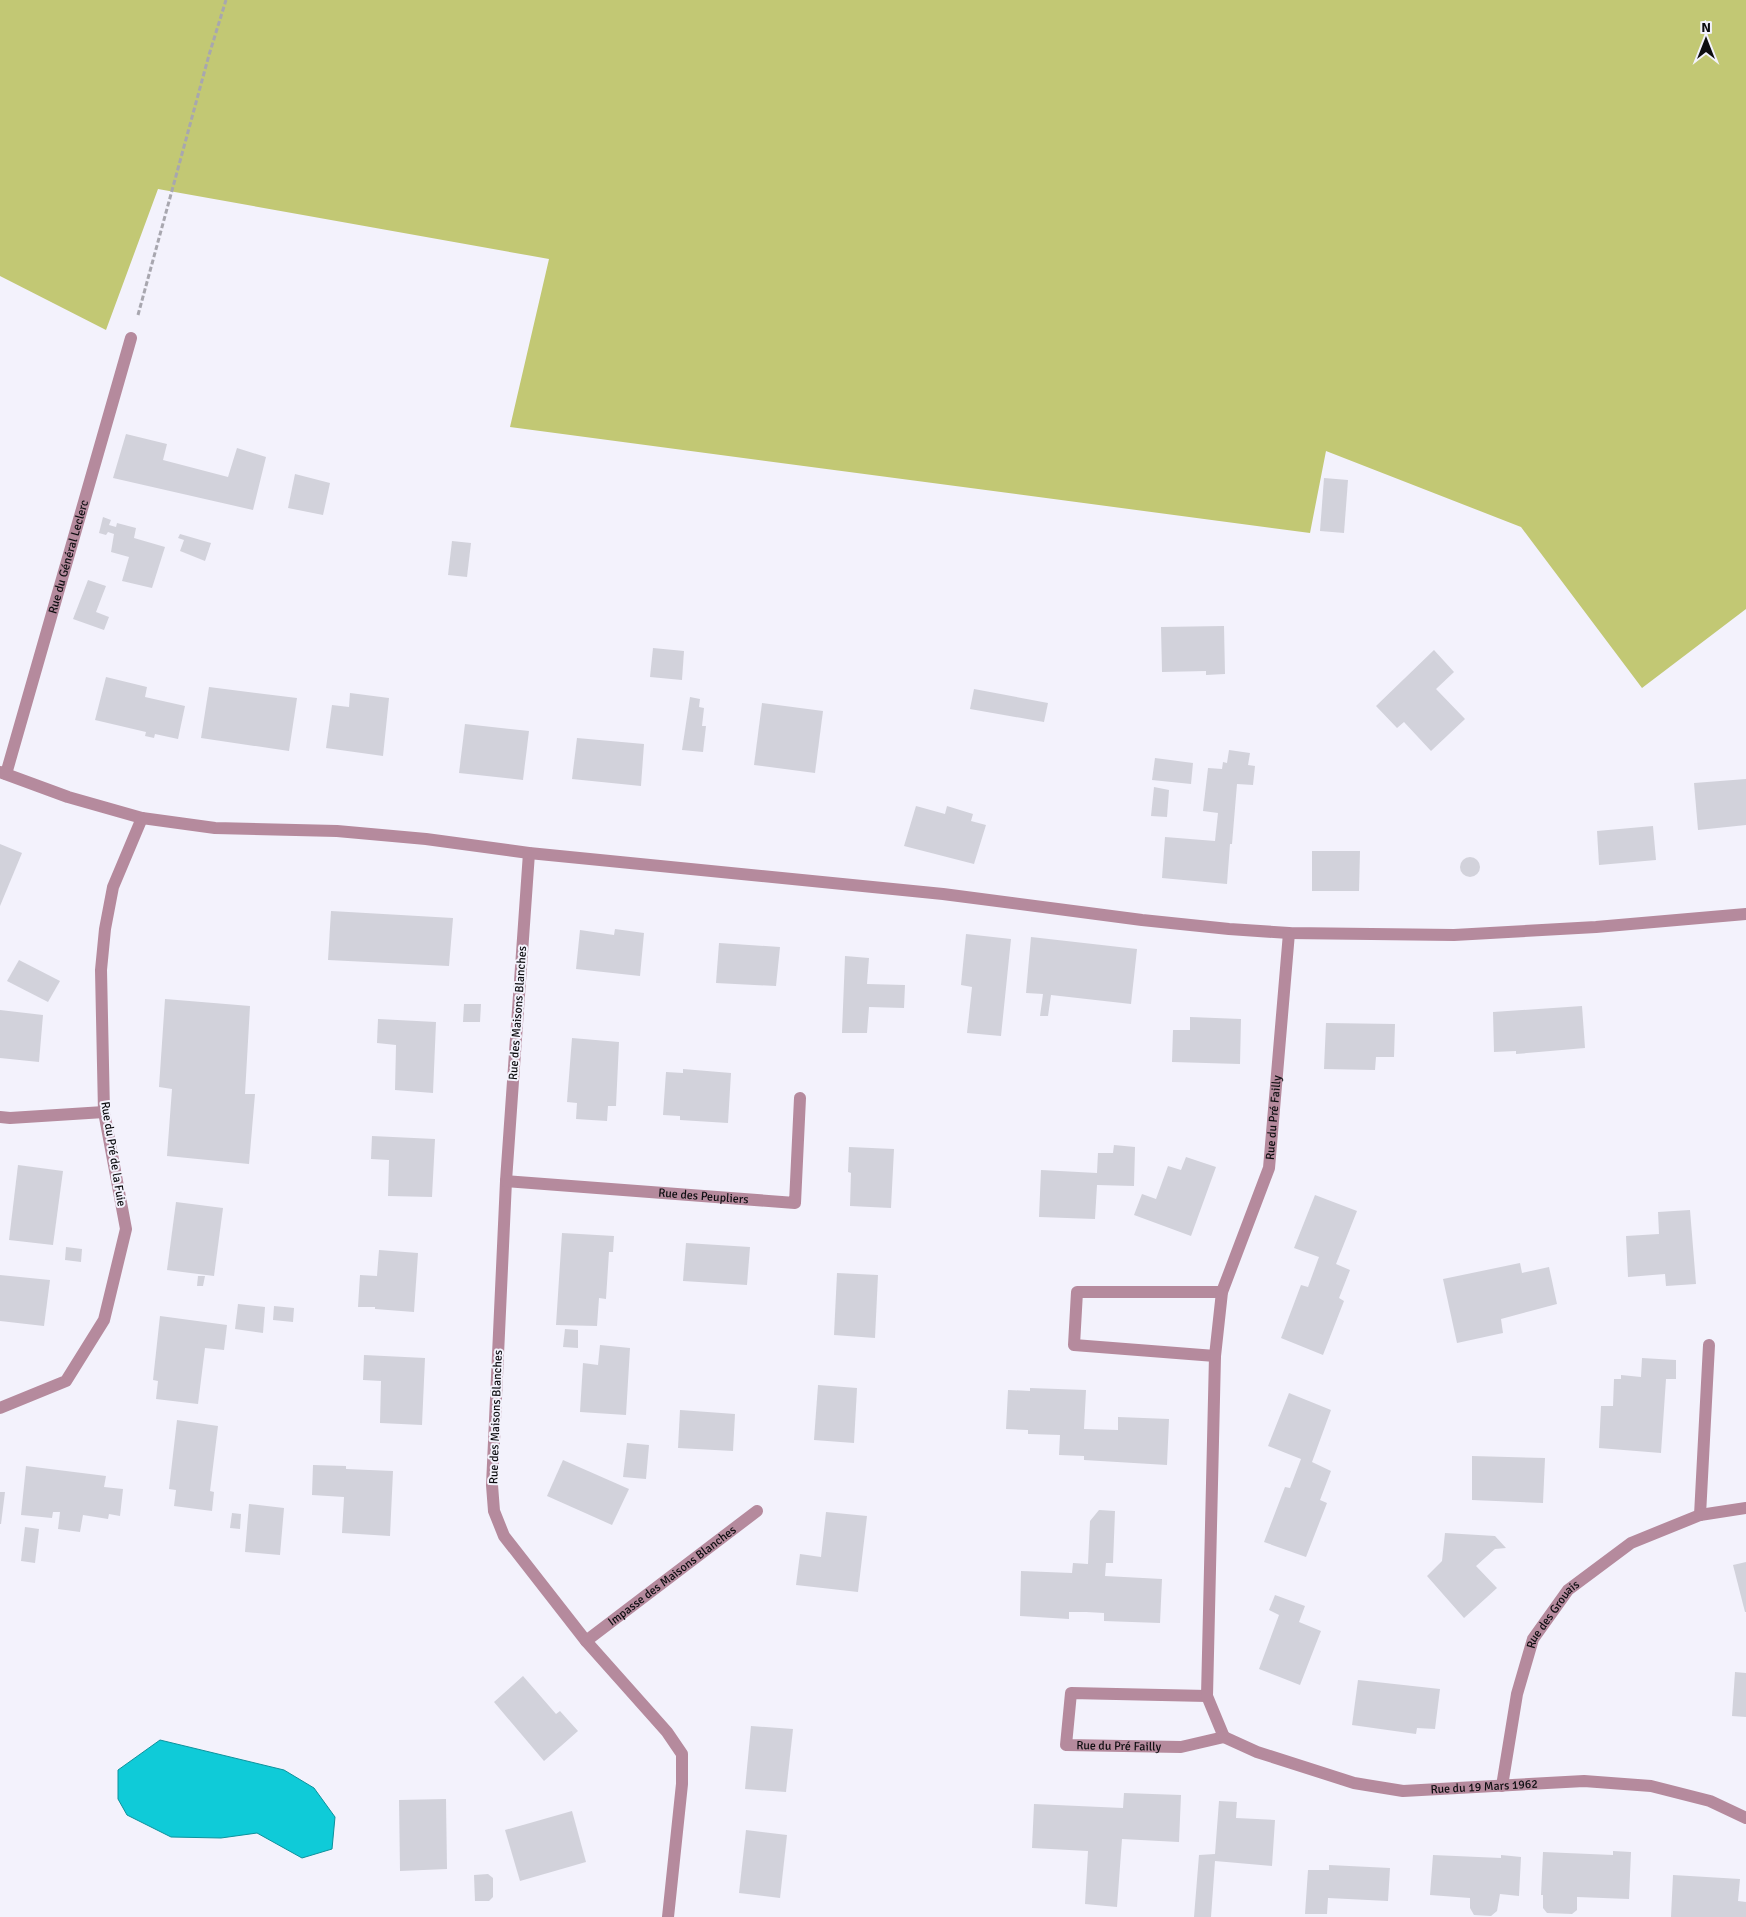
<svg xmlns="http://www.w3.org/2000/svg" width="1746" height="1917" viewBox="0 0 1746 1917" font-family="Signika,sans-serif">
  <rect width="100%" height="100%" fill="#f3f2fc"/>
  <!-- green -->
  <polygon fill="#c2c874" points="0,0 1746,0 1746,609 1642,688 1521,527 1326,451 1310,533 510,427 549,259 158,189 106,330 0,276"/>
  <!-- water -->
  <polygon fill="#0fcbd8" stroke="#0e929c" points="160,1740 284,1770 314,1788 335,1817 332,1849 302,1858 257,1833 221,1838 171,1837 127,1815 118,1799 118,1770"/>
  <!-- building -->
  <g fill="#d2d2db">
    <polygon points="126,434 167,444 163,460 228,477 237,448 266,457 253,510 113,478"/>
    <polygon points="295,474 330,483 323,515 288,508"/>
    <polygon points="1324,478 1348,480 1344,533 1320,531"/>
    <polygon points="103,517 111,520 109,525 116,527 117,523 136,528 134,538 165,547 152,588 122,581 129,557 111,552 114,534 108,532 106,535 99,533"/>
    <polygon points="180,534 211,543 205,561 180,551 184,540 178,538"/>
    <polygon points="452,541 471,543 467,577 448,575"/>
    <polygon points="88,580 106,586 96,612 109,617 104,630 73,619"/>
    <polygon points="1224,626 1225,674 1206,675 1206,671 1162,672 1161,627"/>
    <polygon points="653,648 684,651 682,680 650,677"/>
    <polygon points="1434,650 1454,672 1436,689 1465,719 1431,751 1404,722 1397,728 1376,706"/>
    <polygon points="106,677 147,687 145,697 185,706 178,739 155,734 154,738 145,736 146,732 95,720"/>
    <polygon points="209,687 297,698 289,751 201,738"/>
    <polygon points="974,689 1048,703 1044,722 970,709"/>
    <polygon points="350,693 389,698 383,756 326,748 332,705 349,707"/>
    <polygon points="690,697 700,699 699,707 704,708 702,726 706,726 703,752 682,750"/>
    <polygon points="762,703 823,711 815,773 754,765"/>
    <polygon points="465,724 529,731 523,780 459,773"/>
    <polygon points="577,738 644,744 641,786 572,779"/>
    <polygon points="1229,750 1250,753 1248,765 1255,766 1253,785 1237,784 1232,844 1230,844 1227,884 1162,878 1165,837 1215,841 1218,813 1203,811 1208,768 1222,769 1223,762 1227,763"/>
    <polygon points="1155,758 1193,763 1191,784 1152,780"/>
    <polygon points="1746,779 1746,825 1698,830 1694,783"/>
    <polygon points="1154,787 1169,790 1167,817 1151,816"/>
    <polygon points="916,806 945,814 947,806 973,814 971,821 986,825 974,864 904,846"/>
    <polygon points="1653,826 1656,860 1599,865 1597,831"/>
    <polygon points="0,844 22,853 0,906"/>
    <polygon points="1312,851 1360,851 1359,891 1312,891"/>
    <circle cx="1470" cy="867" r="10"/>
    <polygon points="331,911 453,918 449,966 328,960"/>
    <polygon points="615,929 644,933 640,976 576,969 580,930 614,935"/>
    <polygon points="966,934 1011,939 1001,1036 967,1033 972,987 961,985"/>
    <polygon points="1031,937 1137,949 1131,1004 1051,995 1048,1016 1040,1016 1043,994 1026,993"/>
    <polygon points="719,943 780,947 776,986 716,983"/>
    <polygon points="845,956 869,958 867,984 905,985 904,1008 869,1007 867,1033 842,1033"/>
    <polygon points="19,960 60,981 48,1002 7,981"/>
    <polygon points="165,999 250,1006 245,1094 255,1094 249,1164 167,1156 172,1089 159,1087"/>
    <polygon points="464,1004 481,1004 480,1022 463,1022"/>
    <polygon points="1582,1006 1585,1048 1516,1054 1516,1051 1494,1052 1493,1012"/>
    <polygon points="0,1010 43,1015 39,1062 0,1058"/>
    <polygon points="1190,1017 1241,1019 1240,1064 1172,1062 1173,1030 1190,1030"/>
    <polygon points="378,1019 436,1022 433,1093 395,1090 396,1045 377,1043"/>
    <polygon points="1326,1023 1395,1024 1394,1057 1376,1057 1375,1070 1324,1069"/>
    <polygon points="572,1038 619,1042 616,1106 608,1106 607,1121 576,1119 577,1103 567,1102"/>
    <polygon points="683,1069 731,1073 728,1123 680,1120 680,1116 663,1115 666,1072 683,1073"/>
    <polygon points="372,1136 435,1139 432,1197 388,1196 389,1160 371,1159"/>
    <polygon points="1114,1145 1135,1147 1134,1186 1097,1185 1095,1219 1039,1217 1041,1170 1097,1173 1098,1153 1113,1153"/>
    <polygon points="849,1147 894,1149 891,1208 850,1206 851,1173 848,1172"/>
    <polygon points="1186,1157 1216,1167 1191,1236 1134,1215 1142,1194 1156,1199 1168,1166 1181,1170"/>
    <polygon points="18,1165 63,1171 53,1245 9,1240"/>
    <polygon points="1315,1195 1357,1211 1336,1264 1350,1270 1339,1298 1344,1301 1323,1355 1281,1338 1301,1285 1308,1287 1319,1257 1294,1248"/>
    <polygon points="176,1202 223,1208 214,1276 167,1270"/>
    <polygon points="1690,1210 1696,1284 1666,1286 1665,1274 1628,1277 1626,1236 1659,1234 1658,1212"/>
    <polygon points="562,1233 614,1236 613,1252 609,1252 606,1299 599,1298 597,1326 556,1325"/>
    <polygon points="686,1243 750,1247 747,1285 683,1281"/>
    <polygon points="66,1247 82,1249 81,1262 65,1260"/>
    <polygon points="379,1250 418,1253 414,1312 375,1309 375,1307 358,1307 360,1275 377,1276"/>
    <polygon points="1520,1263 1522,1273 1549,1267 1557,1304 1501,1319 1503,1333 1457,1343 1443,1279"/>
    <polygon points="837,1273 878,1275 875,1338 834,1335"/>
    <polygon points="0,1275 50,1280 44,1326 0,1321"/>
    <polygon points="198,1276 205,1276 203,1286 197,1286"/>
    <polygon points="238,1304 265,1307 263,1333 235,1329"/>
    <polygon points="274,1306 294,1308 293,1322 273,1320"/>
    <polygon points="160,1316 227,1325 224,1350 205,1348 198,1404 156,1399 158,1381 153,1380"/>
    <polygon points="565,1329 578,1330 578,1348 563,1347"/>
    <polygon points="600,1345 630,1348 626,1415 580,1412 583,1363 598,1365"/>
    <polygon points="364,1355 425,1358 422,1425 380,1423 381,1381 363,1380"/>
    <polygon points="1642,1358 1676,1360 1676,1379 1666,1379 1661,1453 1599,1448 1601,1406 1613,1406 1614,1379 1621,1379 1621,1375 1641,1377"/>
    <polygon points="818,1385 857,1388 854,1443 814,1440"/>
    <polygon points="1030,1388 1086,1390 1084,1429 1118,1430 1118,1417 1169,1419 1167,1465 1084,1460 1084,1456 1059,1455 1060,1435 1028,1434 1028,1430 1006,1429 1008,1390 1030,1391"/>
    <polygon points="1289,1393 1331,1410 1312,1462 1331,1471 1320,1500 1327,1503 1306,1557 1264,1542 1285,1487 1290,1488 1301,1459 1268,1446"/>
    <polygon points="680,1410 735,1414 733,1451 678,1448"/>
    <polygon points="177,1420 218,1426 210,1491 214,1492 212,1511 174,1506 176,1490 169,1489"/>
    <polygon points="627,1443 649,1445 646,1479 623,1477"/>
    <polygon points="1472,1456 1545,1458 1543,1503 1472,1500"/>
    <polygon points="563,1460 629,1489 612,1525 547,1496"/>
    <polygon points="313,1465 346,1466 346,1469 393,1471 390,1536 342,1533 344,1497 312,1495"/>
    <polygon points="26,1466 106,1476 104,1487 123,1489 120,1516 109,1514 108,1519 83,1515 80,1532 58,1529 60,1512 53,1512 52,1518 21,1515"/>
    <polygon points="0,1492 5,1492 1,1524 0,1524"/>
    <polygon points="249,1504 284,1508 280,1555 245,1552"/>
    <polygon points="1099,1510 1115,1511 1113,1563 1106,1563 1105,1576 1162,1579 1160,1623 1104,1621 1104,1613 1086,1612 1069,1612 1069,1619 1020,1616 1021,1571 1072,1573 1073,1563 1088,1564 1090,1521"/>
    <polygon points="826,1512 867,1516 858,1592 796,1585 800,1554 821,1557"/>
    <polygon points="232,1513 241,1514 240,1529 230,1528"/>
    <polygon points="25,1527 39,1529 35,1563 21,1561"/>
    <polygon points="1445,1533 1495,1536 1506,1548 1495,1549 1476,1566 1497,1588 1464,1618 1427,1576 1442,1561"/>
    <polygon points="1746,1562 1746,1612 1745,1612 1733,1565"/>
    <polygon points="1275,1595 1305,1606 1299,1622 1321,1631 1300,1685 1259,1669 1279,1615 1269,1610"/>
    <polygon points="1735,1672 1746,1673 1746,1717 1732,1716"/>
    <polygon points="523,1676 556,1714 560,1711 578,1731 544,1761 494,1702"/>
    <polygon points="1358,1680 1440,1689 1435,1729 1417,1728 1416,1734 1352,1725"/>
    <polygon points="751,1726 793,1729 786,1792 745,1789"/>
    <polygon points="1124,1793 1181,1795 1179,1842 1122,1839 1117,1907 1085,1904 1088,1851 1032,1848 1034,1804 1123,1808"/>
    <polygon points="446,1799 447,1869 400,1871 399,1800"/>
    <polygon points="1219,1801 1237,1802 1236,1818 1275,1820 1272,1866 1215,1861 1211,1917 1194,1917 1199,1855 1215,1854"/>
    <polygon points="572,1811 586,1862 520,1881 505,1830"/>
    <polygon points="746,1830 787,1835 780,1898 739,1893"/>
    <polygon points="1613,1851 1631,1852 1629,1899 1577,1897 1577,1910 1572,1914 1547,1913 1543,1908 1543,1895 1541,1895 1543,1852 1613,1855"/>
    <polygon points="1433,1855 1501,1858 1501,1855 1521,1857 1519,1896 1500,1894 1497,1911 1491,1916 1474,1915 1470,1908 1470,1898 1430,1895"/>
    <polygon points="1329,1865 1390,1868 1388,1901 1328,1898 1327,1914 1305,1914 1308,1870 1329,1870"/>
    <polygon points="488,1874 493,1878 493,1897 489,1901 475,1901 474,1875"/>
    <polygon points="1673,1875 1740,1879 1738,1901 1746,1902 1746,1917 1671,1917"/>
  </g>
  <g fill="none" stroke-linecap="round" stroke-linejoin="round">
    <!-- path -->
    <polyline stroke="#a8a7af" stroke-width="3" stroke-dasharray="5 2.5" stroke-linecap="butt" points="138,315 209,55 226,0"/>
    <!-- minor -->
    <g stroke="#b58a9d" stroke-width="12">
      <path id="s1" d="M6 774 131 338"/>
      <polyline points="529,853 506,1181 492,1485 494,1511 504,1536 586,1641 667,1732 682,1754 682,1784 668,1917"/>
      <polyline points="0,1117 10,1118 104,1112"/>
      <path id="s2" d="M506 1181 795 1203 800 1098"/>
      <polyline points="1215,1356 1074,1345 1077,1292 1222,1292"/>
      <polyline points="0,1408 66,1381 104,1320 126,1229 104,1112 101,970 105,929 113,887 142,818"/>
      <polyline points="1700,1515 1709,1345"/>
      <path id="s3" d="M586 1641 757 1511"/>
      <path id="s4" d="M1207 1696 1071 1693 1066 1745 1181 1747 1224 1737"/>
      <path id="s5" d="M1224 1737 1207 1696 1215 1356 1222 1292 1269 1168 1289 933"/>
      <path id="s6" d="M1224 1737 1257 1752 1354 1783 1403 1791 1584 1781 1651 1786 1710 1801 1746 1818"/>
      <path id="s7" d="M1502 1786 1517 1694 1533 1639 1568 1590 1631 1543 1700 1515 1746 1508"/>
    </g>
    <!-- tertiary -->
    <polyline stroke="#b58a9d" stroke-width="12" points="0,772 68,797 142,818 215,828 337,831 426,839 529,853 943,894 1142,920 1229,929 1289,933 1454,935 1596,927 1746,914"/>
  </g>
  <g text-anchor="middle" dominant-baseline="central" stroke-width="4" stroke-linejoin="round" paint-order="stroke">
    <!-- street labels -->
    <g font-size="12" fill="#0d0d10" stroke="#f3f2fc">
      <text stroke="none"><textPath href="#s1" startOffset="226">Rue du Général Leclerc</textPath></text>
      <text transform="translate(518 1013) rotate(-86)">Rue des Maisons Blanches</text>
      <text stroke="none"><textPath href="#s5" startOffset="632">Rue du Pré Failly</textPath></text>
      <text transform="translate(113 1154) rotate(81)">Rue du Pré de la Fuie</text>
      <text stroke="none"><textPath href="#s2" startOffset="198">Rue des Peupliers</textPath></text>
      <text transform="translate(496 1417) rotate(-88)">Rue des Maisons Blanches</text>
      <text stroke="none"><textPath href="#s3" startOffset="108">Impasse des Maisons Blanches</textPath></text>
      <text stroke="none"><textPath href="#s7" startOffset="182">Rue des Grouais</textPath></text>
      <text stroke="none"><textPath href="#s4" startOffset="241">Rue du Pré Failly</textPath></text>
      <text stroke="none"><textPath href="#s6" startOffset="269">Rue du 19 Mars 1962</textPath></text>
    </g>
  </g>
  <!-- north arrow -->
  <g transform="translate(1706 40)" stroke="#f3f2fc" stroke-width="4" paint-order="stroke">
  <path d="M0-4L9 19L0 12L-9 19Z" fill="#0d0d10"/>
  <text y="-8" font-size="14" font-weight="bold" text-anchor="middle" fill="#0d0d10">N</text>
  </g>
</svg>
